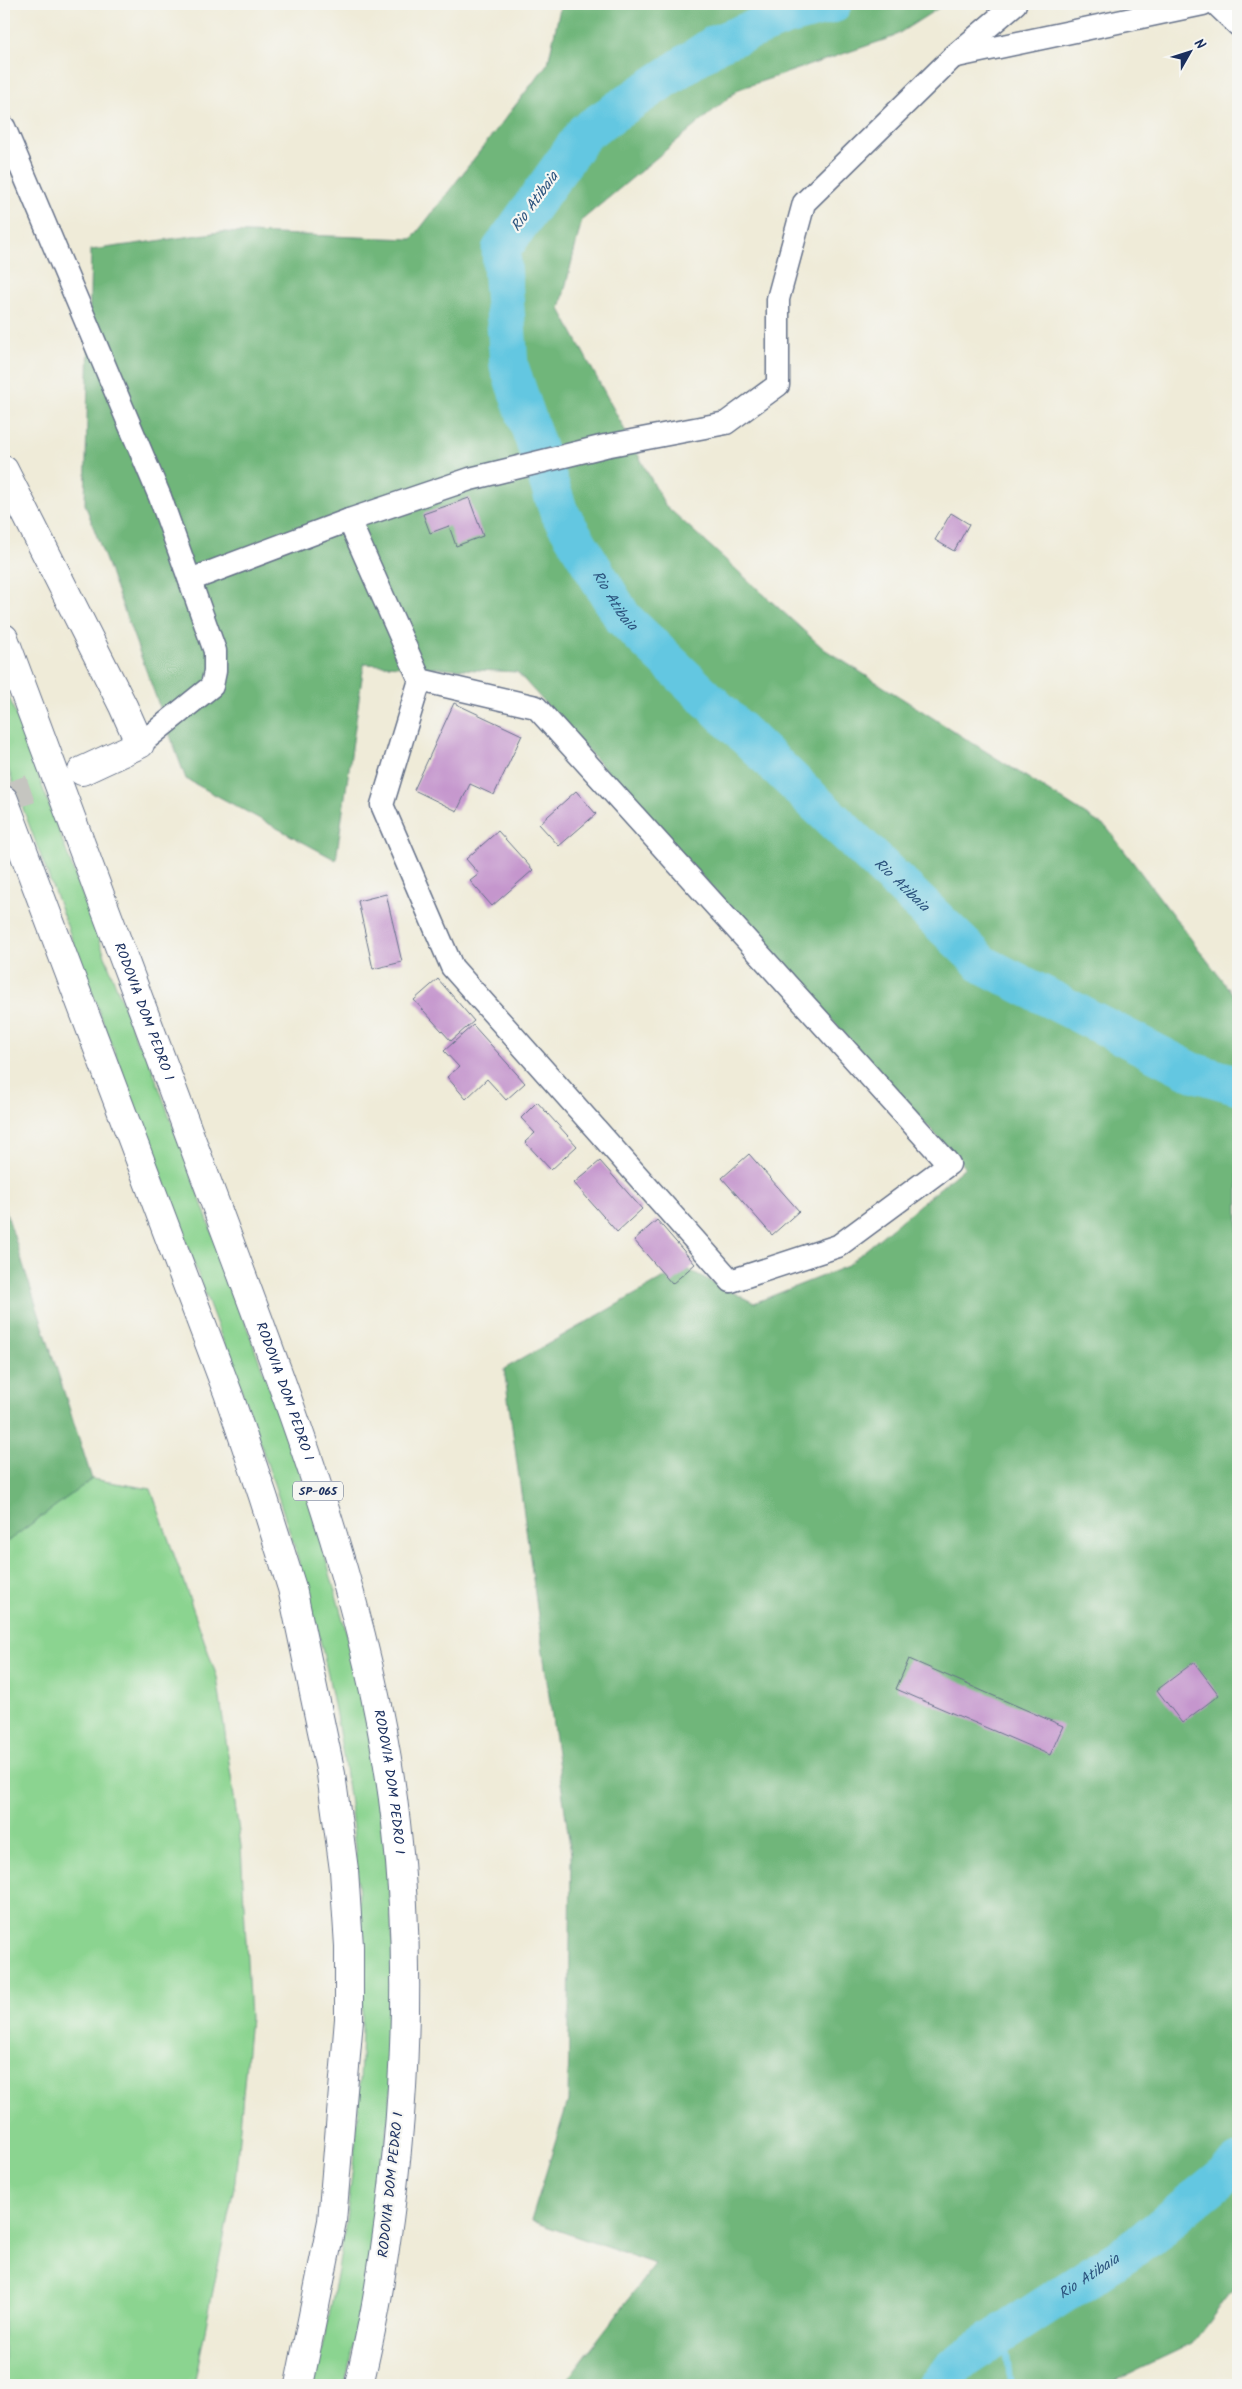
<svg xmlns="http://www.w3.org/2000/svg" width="1242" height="2389" viewBox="0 0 1242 2389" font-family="Kalam,sans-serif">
  <rect width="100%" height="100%" fill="#f6f6f2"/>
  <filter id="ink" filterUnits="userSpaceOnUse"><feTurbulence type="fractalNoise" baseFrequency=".02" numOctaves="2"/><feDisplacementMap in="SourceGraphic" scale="10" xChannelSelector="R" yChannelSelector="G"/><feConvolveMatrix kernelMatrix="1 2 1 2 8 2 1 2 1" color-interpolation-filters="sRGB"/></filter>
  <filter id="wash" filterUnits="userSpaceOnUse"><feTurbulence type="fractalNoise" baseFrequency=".0096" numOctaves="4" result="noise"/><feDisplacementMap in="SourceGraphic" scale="20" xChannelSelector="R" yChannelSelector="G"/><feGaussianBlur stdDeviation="1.12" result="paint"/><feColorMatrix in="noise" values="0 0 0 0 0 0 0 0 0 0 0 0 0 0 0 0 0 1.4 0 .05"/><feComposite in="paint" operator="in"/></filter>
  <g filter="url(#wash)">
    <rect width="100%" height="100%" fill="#efebd8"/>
    <!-- green -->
    <g fill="#8bd490" stroke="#538277">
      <path d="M4 683 138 1045 143 1044 306 1488 363 1691 388 1863 393 1949 390 2112 371 2255 345 2385H313C377 2133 379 1880 317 1627 299 1555 274 1484 250 1413L4 758Z"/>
      <polygon points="92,1479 151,1489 217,1677 241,1846 250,2018 235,2182 194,2385 4,2385 4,1544"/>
    </g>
    <!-- forest -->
    <g fill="#70b67a" stroke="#46726c">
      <polygon points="561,4 945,4 893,37 739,89 582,220 560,309 665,505 824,649 1107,828 1238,1001 1238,2283 1192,2344 1106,2385 563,2385 655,2264 531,2221 568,2101 571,1855 504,1369 683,1267 754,1303 845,1267 965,1167 517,672 364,664 336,860 186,779 85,504 91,250 221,232 412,239 548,63"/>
      <polygon points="4,1205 92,1479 4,1544"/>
    </g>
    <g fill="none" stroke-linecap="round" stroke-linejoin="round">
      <!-- stream -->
      <polyline stroke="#63c7e1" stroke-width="6" points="1004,2333 1010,2379 1013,2385"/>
      <!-- river -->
      <g stroke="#63c7e1" stroke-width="39">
        <path id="s1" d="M832 4 784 17 716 44 585 132 501 250 509 366 559 512 623 618 984 965 1193 1072 1238 1085"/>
        <path id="s2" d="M936 2385 964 2359 1144 2241 1238 2164"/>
      </g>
    </g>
    <g id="blocks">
      <!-- building -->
      <g fill="#c596cd">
        <polygon points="469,498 483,536 456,546 449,526 430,533 423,514"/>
        <polygon points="951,513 969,524 954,551 935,540"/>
        <polygon points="454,703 522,735 494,795 470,784 457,811 414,790"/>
        <polygon points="576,791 596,814 559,846 539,824"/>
        <polygon points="498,831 533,870 492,906 470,881 479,874 466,859"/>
        <polygon points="386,894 402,962 373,969 358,901"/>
        <polygon points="438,979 474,1021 451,1041 414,1000"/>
        <polygon points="473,1025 525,1083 506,1100 487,1079 466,1099 447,1077 459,1067 444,1051"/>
        <polygon points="537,1102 577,1146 551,1170 525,1142 535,1133 521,1118"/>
        <polygon points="749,1154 799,1211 772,1235 722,1178"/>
        <polygon points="600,1161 642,1209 617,1232 574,1183"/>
        <polygon points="657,1220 695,1264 672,1284 634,1240"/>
        <polygon points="909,1659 1063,1726 1050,1755 896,1689"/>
        <polygon points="1194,1662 1219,1695 1182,1723 1157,1690"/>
      </g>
    </g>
  </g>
  <g filter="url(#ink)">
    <use href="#blocks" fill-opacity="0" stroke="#657189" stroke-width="1"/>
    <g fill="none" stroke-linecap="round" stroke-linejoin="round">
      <!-- motorway-tunnel -->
      <polyline stroke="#c5c5c0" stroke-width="28" stroke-dasharray="28 14" stroke-linecap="butt" points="4,798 78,772"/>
      <!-- minor casing -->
      <g stroke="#657189" stroke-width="25">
        <g id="minor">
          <polyline points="1216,4 1238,25"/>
          <polyline points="957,56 1203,4"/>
          <polyline points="4,127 160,497 215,651 215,671 212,686 140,744"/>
          <polyline points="349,520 420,680 382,805 452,967 731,1281 838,1246 949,1164 536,707 420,680"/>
          <polyline points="190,580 349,520 470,479 605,446 726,423 778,385 778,299 804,203 954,56 1015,4"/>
        </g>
      </g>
      <!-- motorway casing -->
      <g stroke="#657189" stroke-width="30">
        <g id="motorway">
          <polyline points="4,470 123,706 140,744 82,771"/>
          <path id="s3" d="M4 638C75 829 147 1020 218 1211 292 1410 372 1611 396 1823 414 1976 404 2135 379 2287 374 2320 366 2353 359 2385"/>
          <polyline points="4,800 228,1393 263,1496 292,1588 331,1774 344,1870 349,1946 349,2019 332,2221 299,2385"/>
        </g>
      </g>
      <!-- minor -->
      <use href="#minor" stroke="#fff" stroke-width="22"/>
      <!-- motorway -->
      <use href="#motorway" stroke="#fff" stroke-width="28"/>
    </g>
  </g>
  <g text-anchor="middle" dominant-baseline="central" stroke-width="4.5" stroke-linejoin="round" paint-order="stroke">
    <!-- shield labels -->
    <rect fill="#f6f6f2" stroke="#5d6b8a" stroke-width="1" x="293" y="1481.5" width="50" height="19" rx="4"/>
    <g font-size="12" font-weight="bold" fill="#1b2f5e">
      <text x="318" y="1491">SP-065</text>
    </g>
    <!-- street labels -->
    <g font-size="14" fill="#1b2f5e" stroke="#f6f6f2">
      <text stroke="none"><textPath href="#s3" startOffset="399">RODOVIA DOM PEDRO I</textPath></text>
      <text stroke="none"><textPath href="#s3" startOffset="804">RODOVIA DOM PEDRO I</textPath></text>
      <text stroke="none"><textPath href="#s3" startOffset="1209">RODOVIA DOM PEDRO I</textPath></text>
      <text transform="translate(391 2185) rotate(-84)">RODOVIA DOM PEDRO I</text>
    </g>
    <!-- water labels -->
    <g font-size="15" font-style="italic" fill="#2d557f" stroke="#f6f6f2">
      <text transform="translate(535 202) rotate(-54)">Rio Atibaia</text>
      <text stroke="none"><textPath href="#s1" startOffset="801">Rio Atibaia</textPath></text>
      <text stroke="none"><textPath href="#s1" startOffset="1206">Rio Atibaia</textPath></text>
      <text stroke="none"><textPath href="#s2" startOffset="188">Rio Atibaia</textPath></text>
    </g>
  </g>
  <!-- margin -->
  <rect width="1242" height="2389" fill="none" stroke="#f6f6f2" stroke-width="20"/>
  <!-- north arrow -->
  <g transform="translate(1190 52) rotate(51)" stroke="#f6f6f2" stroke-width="4" paint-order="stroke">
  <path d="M0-4L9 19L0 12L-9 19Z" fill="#1b2f5e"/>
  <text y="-8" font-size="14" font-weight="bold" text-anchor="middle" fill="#1b2f5e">N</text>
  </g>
</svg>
